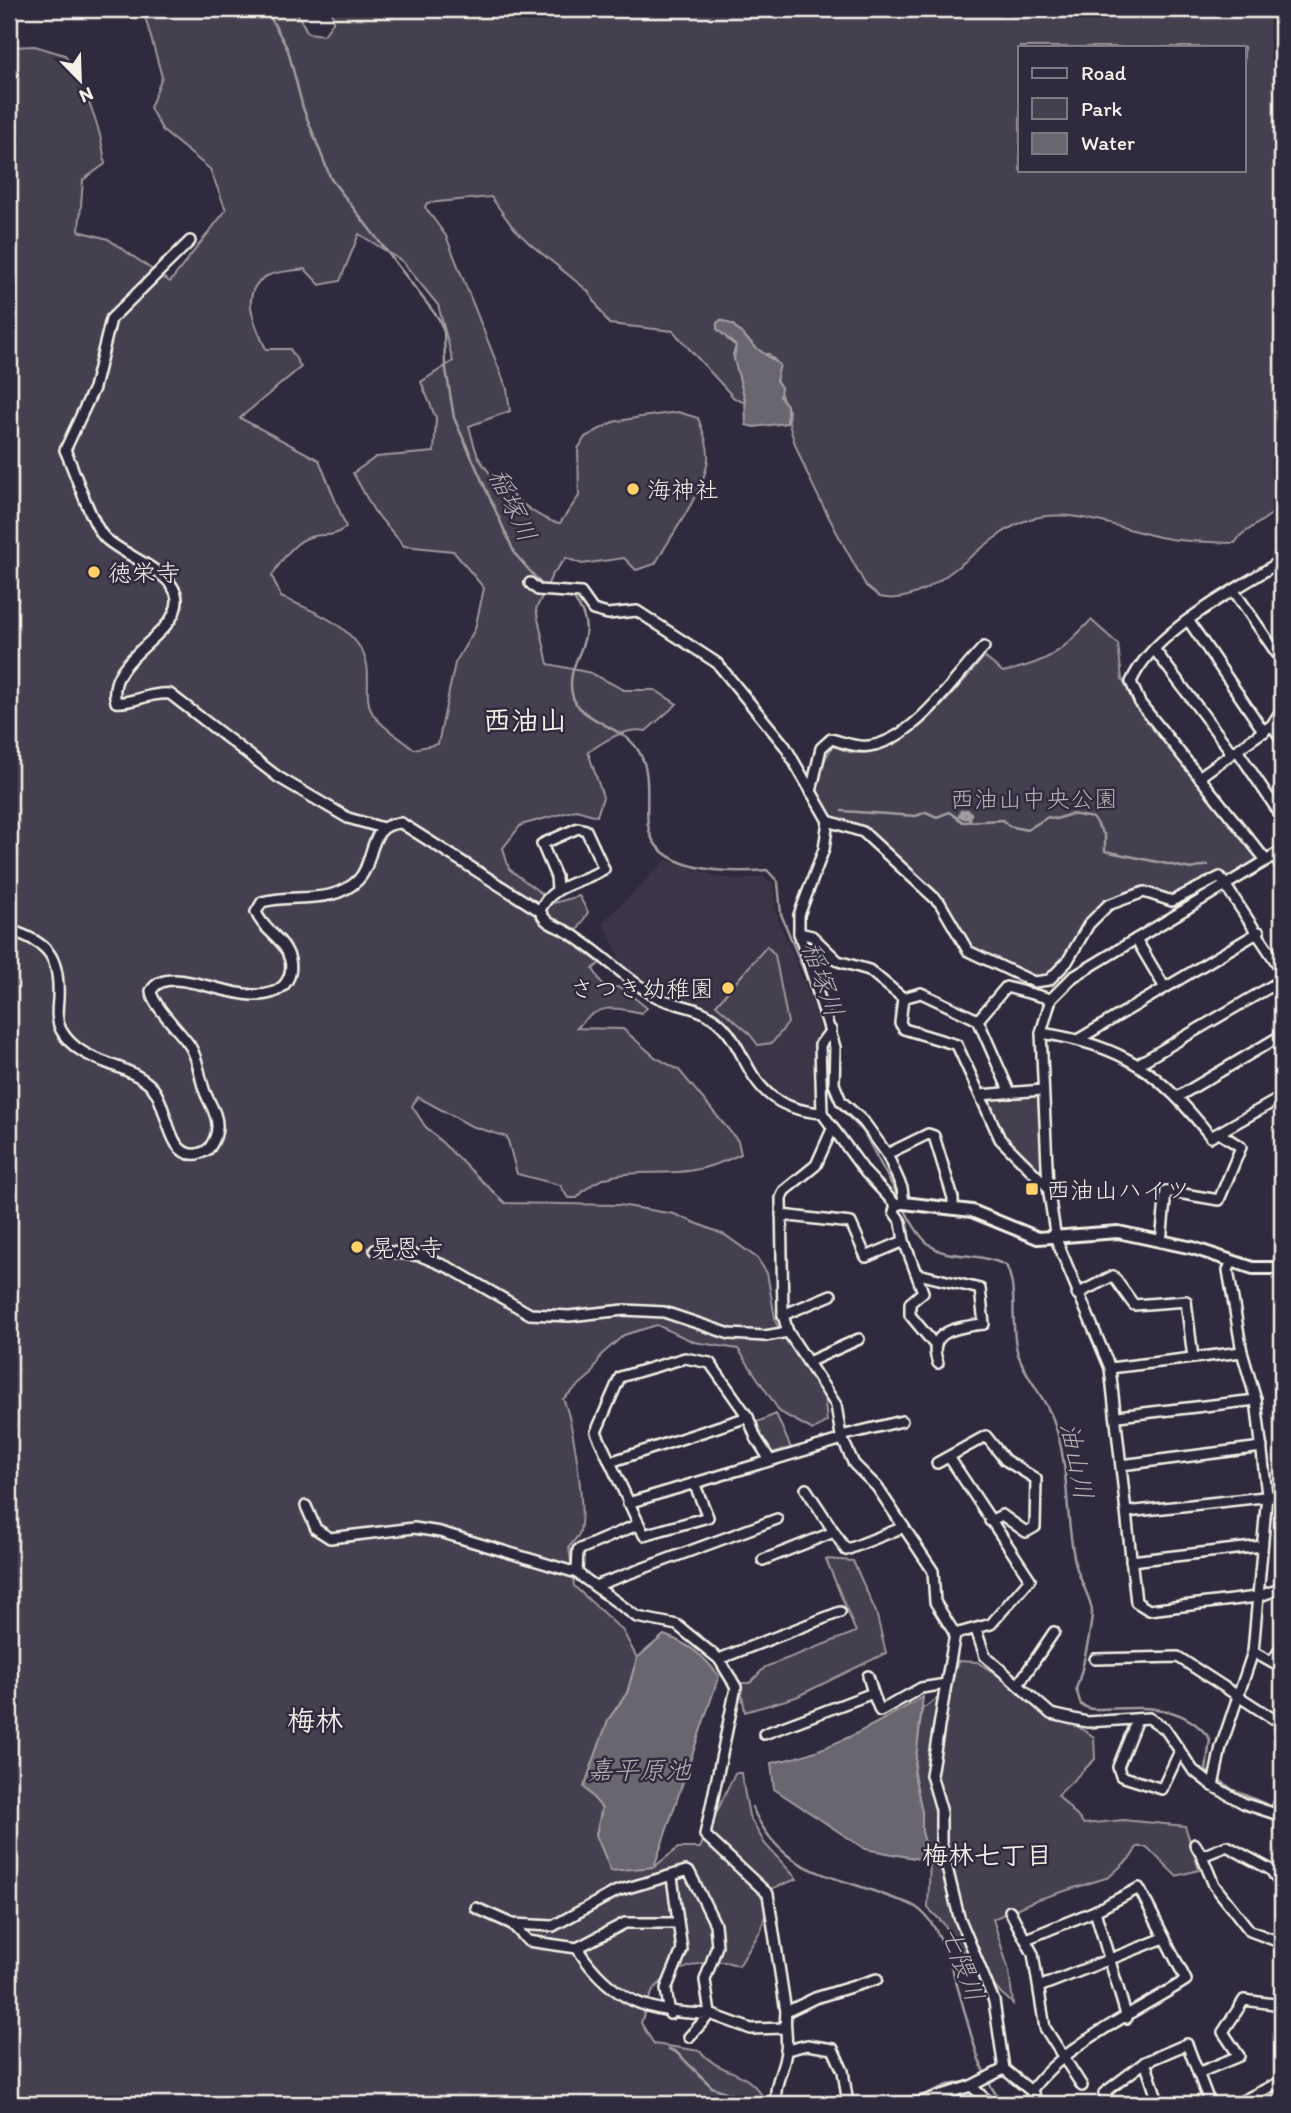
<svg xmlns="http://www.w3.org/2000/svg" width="1291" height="2113" viewBox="0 0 1291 2113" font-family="Itim,'Klee One',sans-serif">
  <rect width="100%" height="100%" fill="#2f2a3d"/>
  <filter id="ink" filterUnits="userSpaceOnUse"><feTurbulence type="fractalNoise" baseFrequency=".0143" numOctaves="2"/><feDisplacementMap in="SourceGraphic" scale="14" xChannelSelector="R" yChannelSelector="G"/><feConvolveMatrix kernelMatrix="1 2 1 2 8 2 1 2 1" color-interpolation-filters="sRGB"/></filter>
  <g filter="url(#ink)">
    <!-- built -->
    <polygon fill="#3b3647" points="666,860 719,877 739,880 763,876 773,883 776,914 817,1013 821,1035 816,1044 818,1105 813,1109 805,1109 770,1092 756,1078 729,1029 664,998 617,962 618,954 603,922"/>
    <!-- green -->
    <g fill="#454050" stroke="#9c989c" stroke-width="2" fill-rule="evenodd">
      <path d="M143 9H295L308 33 324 35 333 22 332 9H1282V507L1241 535 1235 543C1213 542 1192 542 1170 539 1125 532 1074 505 1028 520 983 533 931 610 880 597L866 586C850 556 782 439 789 411 781 395 772 383 779 365L769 354H763L733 325 721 320 727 339 736 346 733 354 745 400 743 402 734 398 673 331 609 324 588 291 529 243 512 226 491 197 427 203 425 207 446 236 507 389 510 411 469 426C472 436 474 448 479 458 491 479 536 521 560 523L579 496 578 449 585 437 613 422 641 417 678 412 698 418C703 432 709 445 708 460 704 491 671 536 655 564L636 570 624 558 582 564 566 558 552 575 536 609 548 664 591 673 624 690H655L677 704 646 731C625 727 605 741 588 752L603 797 597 816 576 810 521 825 503 848 509 869 554 903 579 896 588 912 571 942 600 963 593 969 603 985 622 988 647 1008 641 1013C613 1006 597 1004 577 1028L623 1029 655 1057 679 1070 738 1141 741 1154C726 1161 711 1167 694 1170 653 1178 606 1162 577 1198H568L560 1185 517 1174 507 1137 471 1126 418 1097 412 1106 425 1126 505 1203 620 1205 674 1214 725 1235 757 1258 767 1273 776 1323 824 1394 827 1421 813 1430 780 1412 738 1349 694 1342 657 1325 624 1335 601 1355 592 1374 563 1399C573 1417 587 1514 579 1534 577 1538 572 1543 569 1547L574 1586 623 1631 637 1658 627 1693 608 1720 602 1808 596 1835 654 1867 678 1848H700L735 1773H741L749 1816 765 1844 797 1879 773 1888 761 1930 739 1966C714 1955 674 1967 656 1987 648 1995 645 2013 641 2023L654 2044 700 2051C723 2078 747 2065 767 2104H9V47L35 46 65 55C85 90 101 123 105 164L83 180 79 231 108 239 170 282 226 210 210 169 163 131 150 108 162 77ZM1020 47H1244V170H1020ZM359 234 402 261 438 305 453 361 421 382 436 418 434 452 376 457 353 473 374 511 404 546 453 551 484 588 475 629 455 663 438 744 414 749C402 739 381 727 373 714 364 700 370 680 367 665 360 628 312 610 281 597L272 576C280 562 293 542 310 537 327 532 330 540 346 527L319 460 240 418 301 367 290 349H266C256 327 237 292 267 276 277 271 294 271 305 269L320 285 340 281Z"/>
      <path d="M1091 620 1118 644 1122 679 1135 705 1260 862 1226 883 1220 877 1172 901 1144 892 1108 905 1049 980 1034 982 968 951 940 903 863 832 828 821C824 815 818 807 817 801 814 783 823 760 833 746 841 749 851 754 859 753 913 750 952 694 984 657L1003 672C1049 662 1059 653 1091 620Z"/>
      <polygon points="767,946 775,955 788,1023 772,1043 758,1045 748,1032 716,1005"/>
      <polygon points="1038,1095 1043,1170 1040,1171 1001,1136 989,1097"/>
      <polygon points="776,1414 791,1448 767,1454 757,1422"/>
      <polygon points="826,1559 853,1561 876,1612 886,1653 796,1697 745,1712 740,1683 750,1683 765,1667 856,1632"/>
      <polygon points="958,1661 977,1662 1094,1737 1095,1759 1058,1795 1084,1824 1123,1820 1185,1826 1199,1870 1176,1876 1147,1847 1137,1847 1131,1857 1109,1877 1036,1900 993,1919 1009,1971 1013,2004 974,1968 943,1923 928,1908 930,1861 922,1832 922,1812 914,1774 922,1709 950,1690"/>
    </g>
    <!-- water -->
    <g fill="#6a6670" stroke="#a19ea0" stroke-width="2">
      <polygon points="721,320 733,325 755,347 780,365 776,381 781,387 780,397 787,405 787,423 754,427 746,425 745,399 734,359 736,346 717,329 717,323"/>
      <path d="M664 1635C689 1644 703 1655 719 1676L654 1867 611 1871 596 1835 602 1808 584 1787 608 1720 627 1693 637 1658Z"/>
      <path d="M923 1697 914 1774 922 1812V1832L930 1861 865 1849 774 1789 771 1763C826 1754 875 1724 923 1697Z"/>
    </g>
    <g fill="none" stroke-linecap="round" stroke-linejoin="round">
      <!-- stream -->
      <g stroke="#a19ea0" stroke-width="2.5">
        <polyline points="266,9 288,50 303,108 331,179 439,319 444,332 445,363 454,418 515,554 544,587"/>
        <path d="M562 596 574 599C605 640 564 656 572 694 577 720 621 726 636 747 653 770 645 799 648 825 654 874 732 873 767 870L778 882 781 914 817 1004"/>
        <polyline points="842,811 916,816 926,812 937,817 949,812 963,822 1002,820 1009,826 1027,830 1048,817 1056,819 1071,814 1093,818 1105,836 1105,851 1191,869 1208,865"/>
        <polyline points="959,816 961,811 967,810 971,813 970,820"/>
        <polyline points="964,816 966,818 962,817 964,813 967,813 967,818 961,816 961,813 966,811 969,814 969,819"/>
        <polyline points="820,1014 824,1035"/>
        <polyline points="826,1041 827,1086 836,1104 863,1131 900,1200"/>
        <path d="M903 1206C936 1275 953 1243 1006 1265 1019 1291 1009 1326 1018 1354 1026 1378 1044 1396 1053 1419 1071 1467 1064 1518 1076 1566 1079 1578 1092 1601 1092 1611 1092 1628 1082 1673 1076 1689L1081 1705 1091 1709C1135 1709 1180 1699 1210 1739L1206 1771 1211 1774"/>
        <polyline points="1217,1778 1233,1790 1282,1811"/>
        <path d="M752 1807C782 1874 826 1872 887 1896 897 1900 909 1902 917 1908 954 1933 964 2032 985 2074"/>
        <polyline points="669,2049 676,2052 712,2087 758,2104"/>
        <polyline points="987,2080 1002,2104"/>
        <polyline points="903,2104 948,2085 972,2081"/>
      </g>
      <!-- minor casing -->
      <g stroke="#f4f1e8" stroke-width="14">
        <g id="minor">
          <path d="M190 241 111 319 94 388 65 450C74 469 92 526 105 538 124 556 175 572 177 599 179 636 104 658 116 702 134 704 148 692 170 694L278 777 348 818 383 828"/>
          <polyline points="530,583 538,590 581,593 593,610 608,614 637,611 717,663 785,746 828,821 824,849 799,915 799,933 835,1047 834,1084 841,1101 864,1122 887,1154 902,1188 904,1203 896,1205"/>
          <polyline points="1234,591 1282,661"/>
          <polyline points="1188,620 1264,732"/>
          <polyline points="1154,649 1232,753"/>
          <polyline points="1272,725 1282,740"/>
          <polyline points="1237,750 1282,817"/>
          <polyline points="1199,777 1272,725 1282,709"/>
          <path d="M811 792 821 748 831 739C843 742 857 748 869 746 915 740 954 678 984 647"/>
          <polyline points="828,821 863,832 940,903 968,951 1034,982 1049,980 1067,962 1089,924 1108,905 1144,892 1172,901 1220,877 1282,971"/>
          <polyline points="1282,851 1073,977 1051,999 1041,1033 1048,1187 1056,1239 1110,1368 1136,1602 1149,1610 1257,1597 1282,1588"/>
          <polyline points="1274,855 1282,869"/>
          <path d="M1265 859 1140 703 1131 682C1154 629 1236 591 1282 560"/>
          <path d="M557 890 556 877 542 844 578 828 586 830 604 869C582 883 550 884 540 911 546 924 552 924 564 930 597 948 623 978 655 996 671 1005 690 1005 706 1014 755 1039 736 1107 822 1113"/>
          <path d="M9 930C49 942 60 957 58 999 57 1010 56 1020 61 1030 80 1064 123 1061 150 1085 169 1102 166 1159 197 1154 202 1153 207 1151 210 1147 214 1141 217 1133 217 1127 218 1114 209 1103 205 1092 199 1077 199 1060 190 1046 181 1032 152 1005 151 991 170 956 253 1018 284 985 290 978 292 969 290 960 285 938 263 931 256 912L262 902C292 893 332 906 358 880 376 862 366 824 401 823L540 911"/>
          <polyline points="799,933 812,936 838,961 869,970 903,998 900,1023 904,1029 957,1045 1000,1139 1048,1187"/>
          <polyline points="1136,939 1165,988"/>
          <polyline points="903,998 921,993 978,1020 1010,1093"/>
          <polyline points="978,1020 1006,987 1051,999"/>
          <polyline points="831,1030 820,1045 822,1113 866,1173 896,1205"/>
          <path d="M1041 1033C1124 1045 1160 1073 1211 1137L1282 1097"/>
          <polyline points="1079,1039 1259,932"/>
          <polyline points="1138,1064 1282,980"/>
          <polyline points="980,1095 1043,1090"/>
          <polyline points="1179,1096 1282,1035"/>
          <polyline points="833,1127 816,1165 784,1191 781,1198 783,1315 788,1332 836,1405 841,1436 854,1464 877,1487 933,1571 935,1602 955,1634 991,1624 1030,1579 949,1457"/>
          <polyline points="887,1154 928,1134 934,1136 953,1198 953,1207"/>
          <polyline points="896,1205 894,1212 901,1222 904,1241 923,1292 910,1303 910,1315 934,1344"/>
          <polyline points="781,1215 851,1223 866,1257 904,1241"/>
          <polyline points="1161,1242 1166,1191 1219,1200 1241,1147 1219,1133"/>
          <polyline points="375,1250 421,1256 450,1268 530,1314 569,1316 624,1310 664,1312 730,1334 765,1336 788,1332"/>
          <path d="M918 1274 980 1289 984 1324C960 1327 925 1330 938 1363"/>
          <polyline points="1077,1294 1113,1276 1134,1305 1186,1301 1193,1358"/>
          <polyline points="783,1315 831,1295"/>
          <polyline points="808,1362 859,1339"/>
          <polyline points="1110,1368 1242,1352"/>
          <polyline points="1118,1416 1256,1400"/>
          <polyline points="841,1436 902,1421"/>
          <polyline points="610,1462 748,1417"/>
          <polyline points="937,1463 986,1436 1005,1460 1036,1479 1035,1527 1026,1532 1002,1515 990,1521"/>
          <polyline points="1121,1465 1262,1447"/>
          <polyline points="694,1483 708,1517 644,1535 596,1432 620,1377 685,1358 710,1363 748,1417 756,1438 770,1460"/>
          <polyline points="806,1489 846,1550 904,1527"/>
          <polyline points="628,1503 843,1439"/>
          <polyline points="306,1506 316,1529 330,1538 414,1528 440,1532 577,1573"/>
          <polyline points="1127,1512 1282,1495"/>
          <path d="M639 1524 578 1550 577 1573 637 1617 677 1625 719 1659 736 1687 705 1835 768 1894 786 2012C784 2025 788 2037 786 2050 785 2070 772 2084 777 2104"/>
          <polyline points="763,1560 834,1532"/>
          <polyline points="1131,1561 1262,1546"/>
          <polyline points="595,1586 777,1519"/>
          <polyline points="976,1630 985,1656 1051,1714 1087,1722 1149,1718 1165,1729 1193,1770 1213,1786 1245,1804 1282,1816"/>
          <polyline points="1253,1652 1282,1668"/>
          <polyline points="719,1659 840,1612"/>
          <polyline points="1095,1659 1178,1657 1272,1718"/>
          <polyline points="1272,1662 1282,1646"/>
          <polyline points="868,1676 873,1693"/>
          <polyline points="946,1684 931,1775 941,1809 941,1843 959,1917 994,2001 1004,2069 1031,2091 1039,2104"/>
          <polyline points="1018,1685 1054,1632"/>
          <polyline points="1137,1719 1118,1767 1121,1776 1162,1789 1180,1751"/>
          <polyline points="764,1734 873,1693 880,1711 921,1688 946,1684 955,1634"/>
          <polyline points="1213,1786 1221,1747 1253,1652 1267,1495 1256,1400 1242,1352 1228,1270 1232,1262"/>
          <polyline points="1276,1814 1282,1794"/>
          <polyline points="1195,1844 1202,1856"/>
          <polyline points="1282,1887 1271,1870 1227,1846 1202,1856 1214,1885 1250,1931 1282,1943"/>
          <polyline points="476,1908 512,1924 553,1926 617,1891 686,1871 690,1873 715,1924 717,1946 705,1980 710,2014 751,2029 784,2028"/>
          <polyline points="1010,1911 1033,1954 1045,2028 1082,2086"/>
          <polyline points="1095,1911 1127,2018"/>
          <path d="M512 1924 528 1941 577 1948C612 2002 649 2013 710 2014L689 2037"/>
          <path d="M1026 1939 1095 1911 1139 1888 1186 1980C1138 2011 1063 2045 1031 2091"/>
          <polyline points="577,1948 625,1923 678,1923"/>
          <polyline points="1039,1987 1164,1938"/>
          <polyline points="786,2012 815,1998 877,1979"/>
          <polyline points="670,2014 666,1989 682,1950 672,1877"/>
          <polyline points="787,2050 807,2045 833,2049 843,2071 848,2104"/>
          <polyline points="1145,2062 1187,2044 1210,2104"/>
          <polyline points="1198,2073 1239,2056 1223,2032 1244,2000 1282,2005"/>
          <polyline points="971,2086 1004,2069"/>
          <polyline points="914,2104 971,2086 991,2104"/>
          <polyline points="1110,2104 1104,2093 1145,2062 1159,2104"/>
          <polyline points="1236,2104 1282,2081"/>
        </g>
      </g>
      <!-- tertiary casing -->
      <g stroke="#f4f1e8" stroke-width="16">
        <polyline id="tertiary" points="904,1203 972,1211 1038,1238 1118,1232 1193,1248 1253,1268 1282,1268"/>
      </g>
      <!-- minor -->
      <use href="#minor" stroke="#2f2a3d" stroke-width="9"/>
      <!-- tertiary -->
      <use href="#tertiary" stroke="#2f2a3d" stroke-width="10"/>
    </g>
  </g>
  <!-- markers -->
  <g fill="#ffd166" stroke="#2f2a3d" stroke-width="2.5">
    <circle cx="633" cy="489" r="7"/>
    <circle cx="94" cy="572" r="7"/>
    <circle cx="728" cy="988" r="7"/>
    <rect x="1025" y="1182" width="14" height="14" rx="3.5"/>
    <circle cx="357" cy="1247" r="7"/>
  </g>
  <g text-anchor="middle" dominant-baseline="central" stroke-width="5" stroke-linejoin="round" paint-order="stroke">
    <!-- poi labels -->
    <g font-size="24" fill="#f4f1e8" stroke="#2f2a3d" text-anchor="start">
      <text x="647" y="489">海神社</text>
      <text x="108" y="572">徳栄寺</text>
      <text x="714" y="988" text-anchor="end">さつき幼稚園</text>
      <text x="1046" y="1189">西油山ハイツ</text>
      <text x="371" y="1247">晃恩寺</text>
    </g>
    <!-- park labels -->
    <g font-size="24" fill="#b7b3b3" stroke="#2f2a3d">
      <text x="1034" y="798">西油山中央公園</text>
    </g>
    <!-- water labels -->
    <g font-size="26" font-style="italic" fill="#b6b2b2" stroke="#2f2a3d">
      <text transform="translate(513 505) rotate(65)">稲塚川</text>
      <text transform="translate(823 979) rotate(71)">稲塚川</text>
      <text transform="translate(1077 1461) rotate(79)">油山川</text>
      <text x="639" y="1770">嘉平原池</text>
      <text transform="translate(963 1964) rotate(70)">七隈川</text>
    </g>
    <!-- neighbourhood labels -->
    <g font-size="26" font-weight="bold" fill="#f4f1e8" stroke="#2f2a3d">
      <text x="987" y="1855">梅林七丁目</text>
    </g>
    <!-- quarter labels -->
    <g font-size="28" font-weight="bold" fill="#f4f1e8" stroke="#2f2a3d">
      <text x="525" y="720">西油山</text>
      <text x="315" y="1720">梅林</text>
    </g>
  </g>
  <!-- margin -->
  <rect width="1291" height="2113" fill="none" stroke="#2f2a3d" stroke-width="35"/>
  <rect x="18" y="18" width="1256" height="2078" fill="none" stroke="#f4f1e8" stroke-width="2.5" filter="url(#ink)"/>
  <!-- legend -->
  <rect x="1018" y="46" width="228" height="126" fill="#2f2a3d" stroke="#7e7a81" stroke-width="2"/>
  <rect x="1032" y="68" width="35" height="10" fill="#2f2a3d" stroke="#7e7a81" stroke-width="2"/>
  <text x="1081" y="80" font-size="21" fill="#f4f1e8">Road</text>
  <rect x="1032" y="98" width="35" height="21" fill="#454050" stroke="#7e7a81" stroke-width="2"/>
  <text x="1081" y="116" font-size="21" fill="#f4f1e8">Park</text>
  <rect x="1032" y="133" width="35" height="21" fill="#6a6670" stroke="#7e7a81" stroke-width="2"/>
  <text x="1081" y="150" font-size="21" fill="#f4f1e8">Water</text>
  <!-- north arrow -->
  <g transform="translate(80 80) rotate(157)" stroke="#2f2a3d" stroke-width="5" paint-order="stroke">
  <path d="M0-5L12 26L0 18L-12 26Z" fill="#f4f1e8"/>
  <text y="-10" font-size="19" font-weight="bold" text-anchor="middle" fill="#f4f1e8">N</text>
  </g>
</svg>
